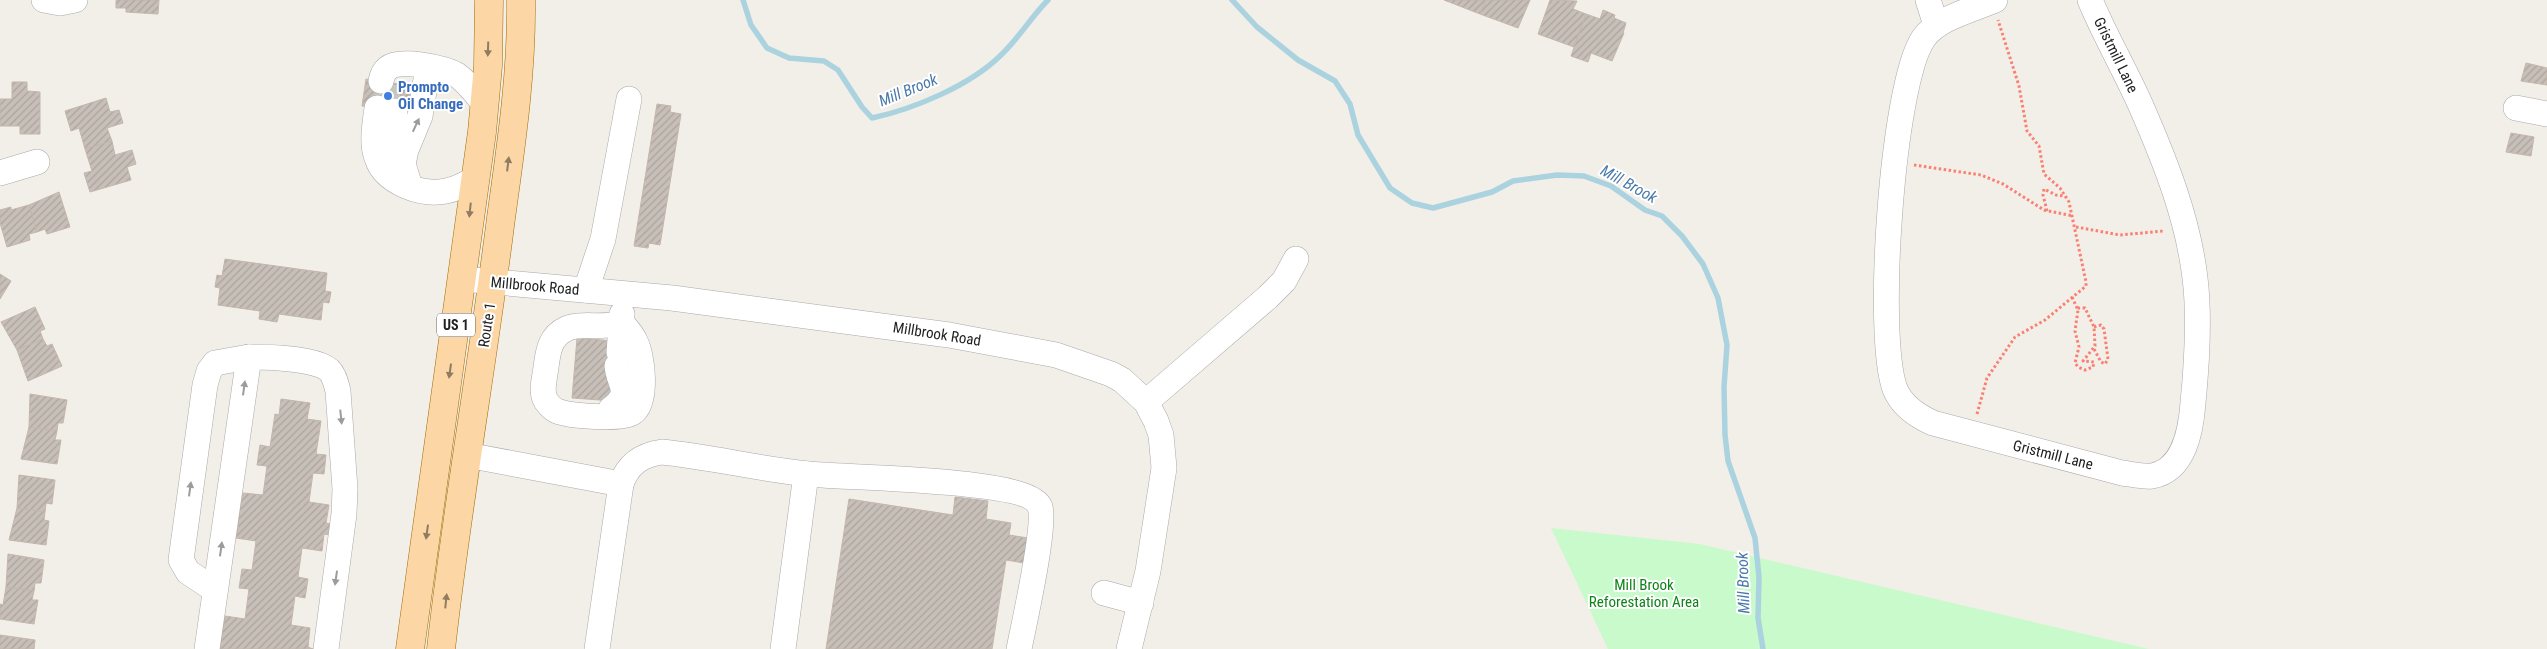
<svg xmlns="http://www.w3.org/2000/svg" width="2547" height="649" viewBox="0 0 2547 649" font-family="'Roboto Condensed',sans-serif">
  <defs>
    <pattern id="building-hatch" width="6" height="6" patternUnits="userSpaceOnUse" patternTransform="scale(1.25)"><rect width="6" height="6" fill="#c7bfb8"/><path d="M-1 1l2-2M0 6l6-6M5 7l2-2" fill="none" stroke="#aba49e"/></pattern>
  </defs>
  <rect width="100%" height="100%" fill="#f2efe9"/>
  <!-- park -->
  <polygon fill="#c8facc" points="1551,528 1700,544 2149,649 1608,649"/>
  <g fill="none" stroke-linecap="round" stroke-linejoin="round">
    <!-- stream -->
    <g stroke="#aad3df" stroke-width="5.5">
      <path d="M743 0 751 25 767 48 789 58 824 61 838 70 862 107 872 118C914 109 971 85 1001 55 1019 38 1031 17 1048 0"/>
      <polyline points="1232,0 1257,27 1298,60 1335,81 1350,104 1358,135 1390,188 1412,203 1433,208 1492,192 1513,181 1557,175 1584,176 1611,186 1645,210 1662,216 1682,236 1703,264 1718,298 1727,345 1724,387 1725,435 1728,461 1755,538 1759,577 1758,618 1763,649"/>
    </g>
  </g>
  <!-- building -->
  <g fill="url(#building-hatch)" stroke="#c4b6ab">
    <polygon points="116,0 159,0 158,14 126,12 126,8 116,8"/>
    <polygon points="1444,0 1486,0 1480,14"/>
    <polygon points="1486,0 1530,0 1518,28 1480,14"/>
    <polygon points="1550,0 1577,1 1573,9 1586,14 1574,47 1538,34"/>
    <polygon points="1603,10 1615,15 1614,18 1626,23 1623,33 1624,33 1612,61 1591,53 1588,62 1571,56 1586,14 1600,19"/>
    <polygon points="2526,63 2547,68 2547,85 2521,81"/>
    <polygon points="366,79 413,86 409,113 362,106"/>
    <polygon points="12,82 27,82 27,91 40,92 40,134 20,134 20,126 0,126 0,99 12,99"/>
    <polygon points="106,98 110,112 119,110 123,123 107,128 112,141 85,149 79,128 71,131 65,111"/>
    <polygon points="657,104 671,106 670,112 681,114 660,245 649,243 648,248 634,246"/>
    <polygon points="2511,133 2534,137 2531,156 2506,152"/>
    <polygon points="112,141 115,155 132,150 136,164 127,167 131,180 90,192 84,173 92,171 85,149"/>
    <polygon points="59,192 70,227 47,234 45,229 37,232 29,205"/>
    <polygon points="29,205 37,232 29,234 30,240 7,247 0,223 0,210 11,207 11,210"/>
    <polygon points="225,259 327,273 325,291 331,292 329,303 323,302 321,320 279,314 277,322 259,319 260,311 218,305 220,288 215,287 217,275 222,276"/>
    <polygon points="0,274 11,281 0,299"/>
    <polygon points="35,307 45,329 40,331 43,339 17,350 1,322"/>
    <polygon points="577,338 614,341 614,401 572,398"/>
    <polygon points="43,339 47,346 52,344 62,366 28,381 17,350"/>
    <polygon points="30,394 67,400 63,423 58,423 57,431 29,427"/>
    <polygon points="281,399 310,403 307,419 321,421 316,454 326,455 324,474 313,473 309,502 329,505 326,523 331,524 330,535 324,534 322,551 302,548 298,577 308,579 305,598 295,596 291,625 310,628 308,647 313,649 220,649 221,645 215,644 217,634 222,634 225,616 245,619 249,589 239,588 242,569 252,570 256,541 236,538 239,522 233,521 235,510 240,510 243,493 263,495 267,466 257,465 260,445 270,447 275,414 279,415"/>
    <polygon points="29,427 57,431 55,440 61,440 57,464 21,459"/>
    <polygon points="19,475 55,480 52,504 46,503 45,512 17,508"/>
    <polygon points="955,497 988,501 986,519 1011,523 1009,535 1028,538 1024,563 1006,560 992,649 826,649 849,499 953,515"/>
    <polygon points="17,508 45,512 44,520 49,521 46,545 9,540"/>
    <polygon points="8,554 44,560 41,583 35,583 34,591 6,587"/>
    <polygon points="6,587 34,591 32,600 38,600 34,624 0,619 0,604 3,605"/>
    <polygon points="0,635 35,640 34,649 0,649"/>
  </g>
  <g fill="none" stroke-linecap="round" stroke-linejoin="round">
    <!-- minor-tunnel -->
    <polyline stroke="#c8c6c1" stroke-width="25" stroke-dasharray="25 12" stroke-linecap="butt" points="386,109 389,83"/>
    <!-- minor casing -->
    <g stroke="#a9a9a9" stroke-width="26">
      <g id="minor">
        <polyline points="44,0 60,3 75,0"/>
        <polyline points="1928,0 1936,25"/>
        <path d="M1995 0C1972 10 1937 18 1923 39 1892 86 1875 335 1895 389 1902 406 1917 416 1933 423L2122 473C2131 474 2142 477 2152 476 2185 470 2191 429 2193 403 2197 362 2200 318 2195 278 2188 218 2165 161 2141 106 2125 70 2105 36 2090 0"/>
        <path d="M381 81C382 76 384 71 388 68 400 58 445 68 457 75 468 83 476 94 484 103"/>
        <path d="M377 108C375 124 371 143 377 158 385 183 422 196 446 191 456 189 466 184 474 179"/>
        <polyline points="2516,108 2547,114"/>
        <polyline points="392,162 391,138 395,111"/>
        <polyline points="0,173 37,162"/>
        <polyline points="410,187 403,164 406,150 420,116 428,67"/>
        <polyline points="463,279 672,298 949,335 1056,355 1111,374 1122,380 1146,402 1156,421 1161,435 1164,468 1148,571 1129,649"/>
        <polyline points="586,290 603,239 629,99"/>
        <path d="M622 323C627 329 632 334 635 341 643 356 648 403 632 413 621 420 569 416 557 411 552 409 549 405 546 401 540 391 545 378 546 367 548 352 550 336 566 329 578 322 604 329 622 323Z"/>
        <polyline points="619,352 622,314"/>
        <polyline points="1146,402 1268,297 1284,281 1296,259"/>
        <path d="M611 409C633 392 619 386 617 366"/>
        <polyline points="467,455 621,484"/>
        <polyline points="215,590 188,572 181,560 205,385 209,371 215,363 249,357"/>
        <polyline points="1104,593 1141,603"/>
        <path d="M207 649 249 357C267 357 315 358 329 370 335 376 336 384 338 391L345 489 344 514 326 649"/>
        <path d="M597 649 621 484C628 464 641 455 662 452 711 457 759 469 808 474 842 478 1029 478 1040 507 1046 526 1024 624 1019 649"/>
        <polyline points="783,649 806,474"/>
      </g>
    </g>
    <!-- major casing -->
    <g stroke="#a06b00" stroke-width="29">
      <g id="major">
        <polyline points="410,649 482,132 488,66 489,0"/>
        <path d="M441 649C457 505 483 362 501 218 511 146 522 73 521 0"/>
      </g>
    </g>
    <!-- path -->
    <g stroke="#fa8072" stroke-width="3" stroke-dasharray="2.5 2.5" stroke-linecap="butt">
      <polyline points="1914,165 1981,175 2003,184 2044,210 2073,216"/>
      <polyline points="2047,211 2043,195 2044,189 2056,195 2065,196"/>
      <polyline points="2076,227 2120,235 2164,231"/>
      <polyline points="2072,297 2078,310 2075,331 2079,347 2075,363 2078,367 2085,370 2093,367 2094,362 2083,361 2095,346 2094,327 2085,308 2077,308"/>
      <polyline points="2094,327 2101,325 2104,329 2108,359 2105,364 2101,362 2094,349"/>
      <polyline points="1977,414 1987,378 2015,337 2045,320 2086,286 2086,282 2069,202 2060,188 2044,174 2039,146 2027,131 2019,86 1998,20"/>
    </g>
    <!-- minor -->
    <use href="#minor" stroke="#fff" stroke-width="25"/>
    <!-- major -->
    <use href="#major" stroke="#fcd6a4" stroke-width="28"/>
  </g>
  <!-- one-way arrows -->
  <defs><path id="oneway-solid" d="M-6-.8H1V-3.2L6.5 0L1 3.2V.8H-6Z" transform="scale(1.25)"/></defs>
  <g fill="#8f7c63">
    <use href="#oneway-solid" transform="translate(488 49) rotate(92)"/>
    <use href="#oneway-solid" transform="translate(508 164) rotate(-83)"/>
    <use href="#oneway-solid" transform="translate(470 210) rotate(96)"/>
    <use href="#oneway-solid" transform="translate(450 371) rotate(98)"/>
    <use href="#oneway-solid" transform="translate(427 532) rotate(98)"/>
    <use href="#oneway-solid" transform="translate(446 601) rotate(-84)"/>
  </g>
  <g fill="#9c9c9c">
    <use href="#oneway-solid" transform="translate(416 125) rotate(-65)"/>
    <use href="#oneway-solid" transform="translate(244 388) rotate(-82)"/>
    <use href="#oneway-solid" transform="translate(341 417) rotate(84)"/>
    <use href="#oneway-solid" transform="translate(190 489) rotate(-82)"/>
    <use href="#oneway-solid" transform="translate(221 549) rotate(-82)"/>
    <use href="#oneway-solid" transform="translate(336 578) rotate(98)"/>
  </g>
  <!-- markers -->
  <circle fill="#3f7fe0" stroke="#fff" stroke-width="2" cx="388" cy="96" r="5"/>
  <g text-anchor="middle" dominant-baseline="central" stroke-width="4" stroke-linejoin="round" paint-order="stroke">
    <!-- shield labels -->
    <rect fill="#fff" stroke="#646464" stroke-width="1" x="437" y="313.5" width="38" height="23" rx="4"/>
    <g font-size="14" font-weight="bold" fill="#222">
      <text x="456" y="325">US 1</text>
    </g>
    <!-- street labels -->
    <g font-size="15" fill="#222" stroke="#fff">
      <text transform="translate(2116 55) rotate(64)">Gristmill Lane</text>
      <text transform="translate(535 286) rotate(5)">Millbrook Road</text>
      <text transform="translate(487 325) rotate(-81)">Route 1</text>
      <text transform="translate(937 334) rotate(9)">Millbrook Road</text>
      <text transform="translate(2053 455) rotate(14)">Gristmill Lane</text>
    </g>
    <!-- shop labels -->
    <g font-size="15" font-weight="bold" fill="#366cbe" stroke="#fff" text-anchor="start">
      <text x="398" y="87">Prompto<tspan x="398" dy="17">Oil Change</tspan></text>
    </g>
    <!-- park labels -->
    <g font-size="15" fill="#0c8416" stroke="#fff">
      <text x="1644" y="585">Mill Brook<tspan x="1644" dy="17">Reforestation Area</tspan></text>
    </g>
    <!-- water labels -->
    <g font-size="16" font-style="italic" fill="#4a7aab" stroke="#fff">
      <text transform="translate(908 90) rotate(-22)">Mill Brook</text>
      <text transform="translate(1629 184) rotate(29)">Mill Brook</text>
      <text transform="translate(1743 583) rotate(-92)">Mill Brook</text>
    </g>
  </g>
</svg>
